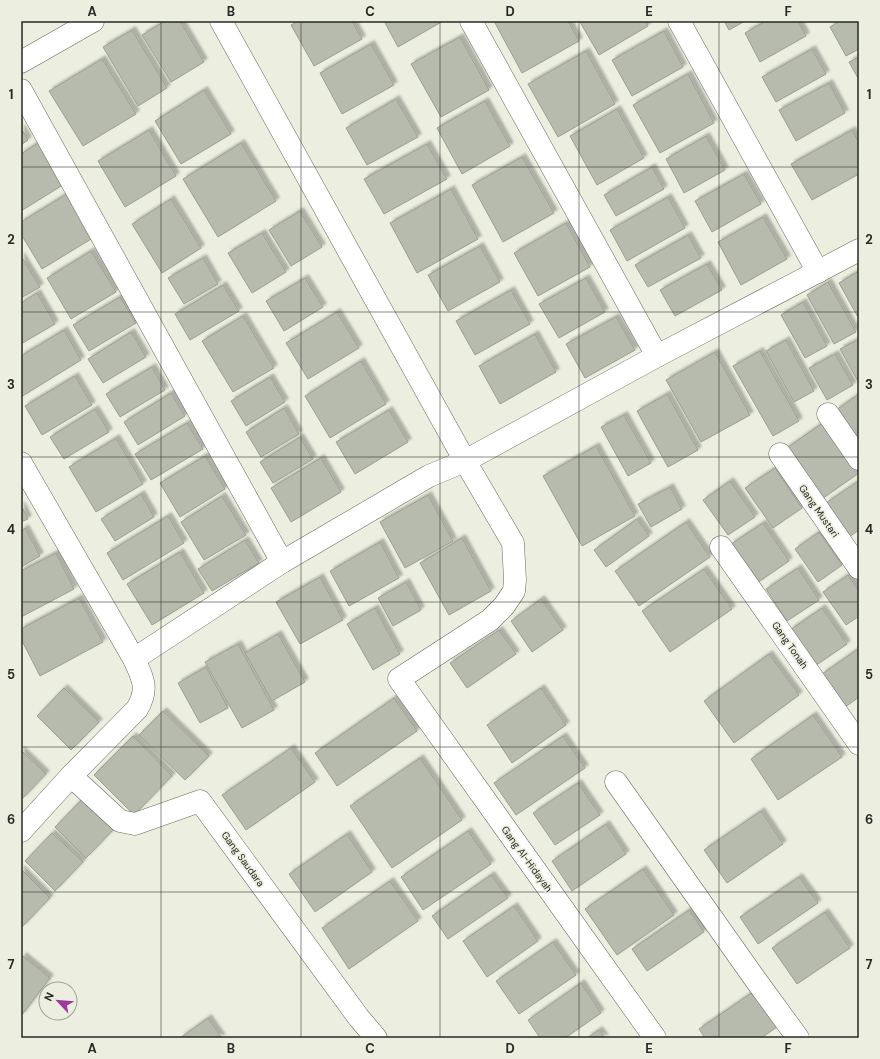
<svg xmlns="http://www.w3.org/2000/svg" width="880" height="1059" viewBox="0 0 880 1059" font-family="'DM Sans',sans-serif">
  <defs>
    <filter id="shadow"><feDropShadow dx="3.5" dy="-3.5" stdDeviation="1" flood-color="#0004"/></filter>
  </defs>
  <rect width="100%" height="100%" fill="#ecefe0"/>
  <!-- building -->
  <g fill="#b7bbad" stroke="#9b9f91" filter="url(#shadow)">
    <polygon points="165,21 180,21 204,62 171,82 142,35"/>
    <polygon points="299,21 352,21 362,39 314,66 291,25"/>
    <polygon points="384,21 443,21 398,47"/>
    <polygon points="498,21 568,21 579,41 522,73 495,23"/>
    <polygon points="582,21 645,21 648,26 599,55 580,22"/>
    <polygon points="724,21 745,21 729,30"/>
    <polygon points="766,21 798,21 806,36 760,62 745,33"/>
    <polygon points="840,21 859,21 859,49 846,56 830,27"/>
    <polygon points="132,30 167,88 138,106 103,47"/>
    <polygon points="664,31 683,67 632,96 612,60"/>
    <polygon points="460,37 489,90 441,117 411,64"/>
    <polygon points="371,44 394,85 342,114 320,73"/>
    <polygon points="812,49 826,74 776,102 762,77"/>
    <polygon points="586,51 615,104 558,137 528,84"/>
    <polygon points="859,57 859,80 849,62"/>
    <polygon points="102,59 136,114 83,146 49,91"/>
    <polygon points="688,74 714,123 660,153 633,105"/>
    <polygon points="829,83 845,113 796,141 779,110"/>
    <polygon points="204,90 231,134 181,164 155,121"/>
    <polygon points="396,99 418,137 367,165 346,128"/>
    <polygon points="485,101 510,146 462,174 437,128"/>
    <polygon points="617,109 644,158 597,185 570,136"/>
    <polygon points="21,128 28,140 21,145"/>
    <polygon points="149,130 176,176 125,207 98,161"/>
    <polygon points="852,130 859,143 859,174 812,200 791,164"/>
    <polygon points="706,136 725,170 684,193 666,159"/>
    <polygon points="41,141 66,183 21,211 21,154"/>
    <polygon points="241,143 276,201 218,237 183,179"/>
    <polygon points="427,144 447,179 384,214 364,179"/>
    <polygon points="522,157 554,213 503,242 472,185"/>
    <polygon points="652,167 664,189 616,216 604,195"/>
    <polygon points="744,174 761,204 712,232 695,201"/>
    <polygon points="451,189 478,239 417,273 390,223"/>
    <polygon points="70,192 96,236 42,269 21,234 21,222"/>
    <polygon points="668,197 685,228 627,261 610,230"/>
    <polygon points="171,199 201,248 162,273 132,224"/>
    <polygon points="300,211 322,247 291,266 269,230"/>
    <polygon points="763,217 787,259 741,285 718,242"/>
    <polygon points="566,223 590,267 538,296 514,253"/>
    <polygon points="262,233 286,272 252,293 228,253"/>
    <polygon points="688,235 701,258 648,287 635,265"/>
    <polygon points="480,246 500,282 448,311 428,275"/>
    <polygon points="91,251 116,292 71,319 47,278"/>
    <polygon points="21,256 40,287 21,298"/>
    <polygon points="203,258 218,284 184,304 168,278"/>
    <polygon points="707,264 722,290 675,316 660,290"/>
    <polygon points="859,271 859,319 839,283"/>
    <polygon points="305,278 323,307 284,331 266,301"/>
    <polygon points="586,278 605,312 559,338 539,304"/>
    <polygon points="828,282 856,332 834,344 807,295"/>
    <polygon points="223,285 239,311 190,340 175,314"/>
    <polygon points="511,290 530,324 475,355 456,321"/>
    <polygon points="37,293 55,324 21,344 21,303"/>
    <polygon points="120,297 136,323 89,351 73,325"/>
    <polygon points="803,302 827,346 805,358 781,315"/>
    <polygon points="337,312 359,348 308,379 286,343"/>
    <polygon points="243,316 274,368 233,392 202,341"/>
    <polygon points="616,317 635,350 585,378 566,344"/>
    <polygon points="64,330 81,360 21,397 21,356"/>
    <polygon points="131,332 146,357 103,383 88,359"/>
    <polygon points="535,334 556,372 500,404 479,366"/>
    <polygon points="859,339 859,383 840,349"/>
    <polygon points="786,340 814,391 794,402 766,351"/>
    <polygon points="760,351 799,421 773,436 733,366"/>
    <polygon points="715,352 750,415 701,442 666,380"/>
    <polygon points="835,354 853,385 827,400 809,368"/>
    <polygon points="361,361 386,404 330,438 305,396"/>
    <polygon points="152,367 165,390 120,417 106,394"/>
    <polygon points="75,376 92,405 42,435 25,406"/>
    <polygon points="270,377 285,402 246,426 231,401"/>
    <polygon points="171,393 185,416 138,445 124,422"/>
    <polygon points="667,394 698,450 668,467 637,411"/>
    <polygon points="859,394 859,433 854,437 836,410"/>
    <polygon points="284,408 299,434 261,457 246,432"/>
    <polygon points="95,409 109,432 64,459 50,437"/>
    <polygon points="389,410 408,442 355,474 336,442"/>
    <polygon points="624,415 651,463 628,476 601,427"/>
    <polygon points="824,422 859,473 819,501 784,450"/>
    <polygon points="187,423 203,449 151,480 135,454"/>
    <polygon points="300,437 313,459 273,483 260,462"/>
    <polygon points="116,438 143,484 96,512 69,467"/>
    <polygon points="596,446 635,516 582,546 543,476"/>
    <polygon points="205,456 225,489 180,517 160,483"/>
    <polygon points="321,458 341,492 291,522 271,488"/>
    <polygon points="775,468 802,508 773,528 745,488"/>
    <polygon points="730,481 755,517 728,535 703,500"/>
    <polygon points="857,482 859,485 859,530 849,537 826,503"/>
    <polygon points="670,487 682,509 651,527 638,504"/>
    <polygon points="141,494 154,517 115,541 101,519"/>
    <polygon points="428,495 453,541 405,568 380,522"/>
    <polygon points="222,496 246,535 204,560 181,522"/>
    <polygon points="21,505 28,519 21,522"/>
    <polygon points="168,516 184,543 123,580 107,553"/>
    <polygon points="637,519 649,536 606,567 594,550"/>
    <polygon points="686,522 710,557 639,606 615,571"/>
    <polygon points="763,523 789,561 757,583 731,544"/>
    <polygon points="25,528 40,556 21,567 21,531"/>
    <polygon points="819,532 842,565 818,582 795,549"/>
    <polygon points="462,538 491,591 449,615 420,563"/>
    <polygon points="245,540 259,563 212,591 198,569"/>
    <polygon points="380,542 399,578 349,606 330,571"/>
    <polygon points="180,552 204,593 152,625 127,584"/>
    <polygon points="56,553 74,589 21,617 21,571"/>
    <polygon points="798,568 819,600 787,621 766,589"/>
    <polygon points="704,569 732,609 670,652 642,611"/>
    <polygon points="848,575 859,591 859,616 846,625 823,592"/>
    <polygon points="320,577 343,620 300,644 276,602"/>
    <polygon points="406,582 421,610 393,626 378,598"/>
    <polygon points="79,598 103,642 40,676 21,639 21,629"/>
    <polygon points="541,599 563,630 532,652 511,621"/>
    <polygon points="375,608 400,654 373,670 347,624"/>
    <polygon points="822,608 847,644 815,666 790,630"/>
    <polygon points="499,630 516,654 467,688 450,663"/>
    <polygon points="278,634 305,682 272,701 245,653"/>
    <polygon points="238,644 274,710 242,728 205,662"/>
    <polygon points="858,649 859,697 845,707 822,674"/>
    <polygon points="769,654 799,695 734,743 704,701"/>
    <polygon points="206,667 228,708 200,723 178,683"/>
    <polygon points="64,688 99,722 71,750 37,716"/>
    <polygon points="541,688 566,725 512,763 487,725"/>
    <polygon points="394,698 417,731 337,786 315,753"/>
    <polygon points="163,711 209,756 185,780 139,735"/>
    <polygon points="813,715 842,757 778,800 751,759"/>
    <polygon points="133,736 172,776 134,815 94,775"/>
    <polygon points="563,736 585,768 516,815 494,783"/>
    <polygon points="291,748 315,782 246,830 222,795"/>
    <polygon points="21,750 46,774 21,800"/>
    <polygon points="420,758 462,820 392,868 350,806"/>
    <polygon points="578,783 600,815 555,845 533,813"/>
    <polygon points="84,797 115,828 86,858 55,827"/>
    <polygon points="761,811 783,844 727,883 704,850"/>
    <polygon points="606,824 626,854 572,891 552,861"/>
    <polygon points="468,831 491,864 423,910 401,877"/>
    <polygon points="52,833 83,862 55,891 25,861"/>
    <polygon points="347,834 372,872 315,912 289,874"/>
    <polygon points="21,869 50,898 21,928"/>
    <polygon points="643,869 674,915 617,955 585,909"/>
    <polygon points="491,875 508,898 448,939 432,916"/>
    <polygon points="799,877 818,903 758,944 740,917"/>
    <polygon points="390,881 418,921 349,969 322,928"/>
    <polygon points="514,906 538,941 487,977 463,941"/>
    <polygon points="689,910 704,932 647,971 632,949"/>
    <polygon points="825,912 850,948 797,984 772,948"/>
    <polygon points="553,942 576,975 519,1014 496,981"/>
    <polygon points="23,956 50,978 21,1016 21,959"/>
    <polygon points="581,983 601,1013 565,1038 540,1038 528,1020"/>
    <polygon points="753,992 777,1027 761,1038 705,1038 699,1029"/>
    <polygon points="208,1018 222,1038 180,1038"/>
    <polygon points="599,1030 605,1038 587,1038"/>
  </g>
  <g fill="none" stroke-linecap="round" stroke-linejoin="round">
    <!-- street casing -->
    <g stroke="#66695c" stroke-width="23">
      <g id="street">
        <polyline points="221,21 465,461 513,543 515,580 514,591 504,606 490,620 399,679 655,1038"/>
        <polyline points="471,21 657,356"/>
        <polyline points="679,21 818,272"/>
        <polyline points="21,62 93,21"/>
        <polyline points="21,90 282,562"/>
        <polyline points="828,414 859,459"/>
        <polyline points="780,454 859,568"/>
        <path d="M21 463 134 659C143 678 149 689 137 709L71 776 21 831"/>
        <polyline points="721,547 859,744"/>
        <polyline points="134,659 282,562 429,476 465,461 657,356 859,250"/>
        <polyline points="71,776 120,821 135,824 200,801 359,1018 376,1038"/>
        <polyline points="616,782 755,979 798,1038"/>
      </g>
    </g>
    <!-- street -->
    <use href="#street" stroke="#fff" stroke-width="22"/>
  </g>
  <!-- grid -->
  <path fill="none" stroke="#282924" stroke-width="1" stroke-opacity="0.55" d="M161 21V1038M301 21V1038M440 21V1038M579 21V1038M719 21V1038M21 167H859M21 312H859M21 457H859M21 602H859M21 747H859M21 892H859"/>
  <g text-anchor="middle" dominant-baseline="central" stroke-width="3.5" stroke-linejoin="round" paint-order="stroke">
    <!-- street labels -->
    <g font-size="10" fill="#282924" stroke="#ecefe0">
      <text transform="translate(819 511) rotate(55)">Gang Mustari</text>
      <text transform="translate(790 645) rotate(55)">Gang Tonah</text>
      <text transform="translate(243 859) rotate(54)">Gang Saudara</text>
      <text transform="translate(527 859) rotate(54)">Gang Al-Hidayah</text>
    </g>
  </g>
  <!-- border -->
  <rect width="880" height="1059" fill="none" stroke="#ecefe0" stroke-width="44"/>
  <!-- north arrow -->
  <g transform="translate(58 1001) rotate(296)"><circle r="19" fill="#ecefe0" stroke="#9ea095"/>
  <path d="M0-3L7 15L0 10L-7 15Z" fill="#9e3a9f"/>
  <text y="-6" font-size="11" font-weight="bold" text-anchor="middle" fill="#282924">N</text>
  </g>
  <rect x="22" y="22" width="836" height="1015" fill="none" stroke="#282924" stroke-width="1.5"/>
  <g font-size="13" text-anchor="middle" font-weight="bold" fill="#282924">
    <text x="92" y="16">A</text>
    <text x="231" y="16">B</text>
    <text x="370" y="16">C</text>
    <text x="510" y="16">D</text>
    <text x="649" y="16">E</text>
    <text x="788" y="16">F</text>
    <text x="11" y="99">1</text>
    <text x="869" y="99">1</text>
    <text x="11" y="244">2</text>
    <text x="869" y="244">2</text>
    <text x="11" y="389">3</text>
    <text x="869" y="389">3</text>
    <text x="11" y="534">4</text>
    <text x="869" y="534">4</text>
    <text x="11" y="679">5</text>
    <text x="869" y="679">5</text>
    <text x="11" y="824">6</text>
    <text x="869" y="824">6</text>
    <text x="11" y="969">7</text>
    <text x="869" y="969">7</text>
    <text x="92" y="1053">A</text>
    <text x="231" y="1053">B</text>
    <text x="370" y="1053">C</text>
    <text x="510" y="1053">D</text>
    <text x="649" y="1053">E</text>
    <text x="788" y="1053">F</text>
  </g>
</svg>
